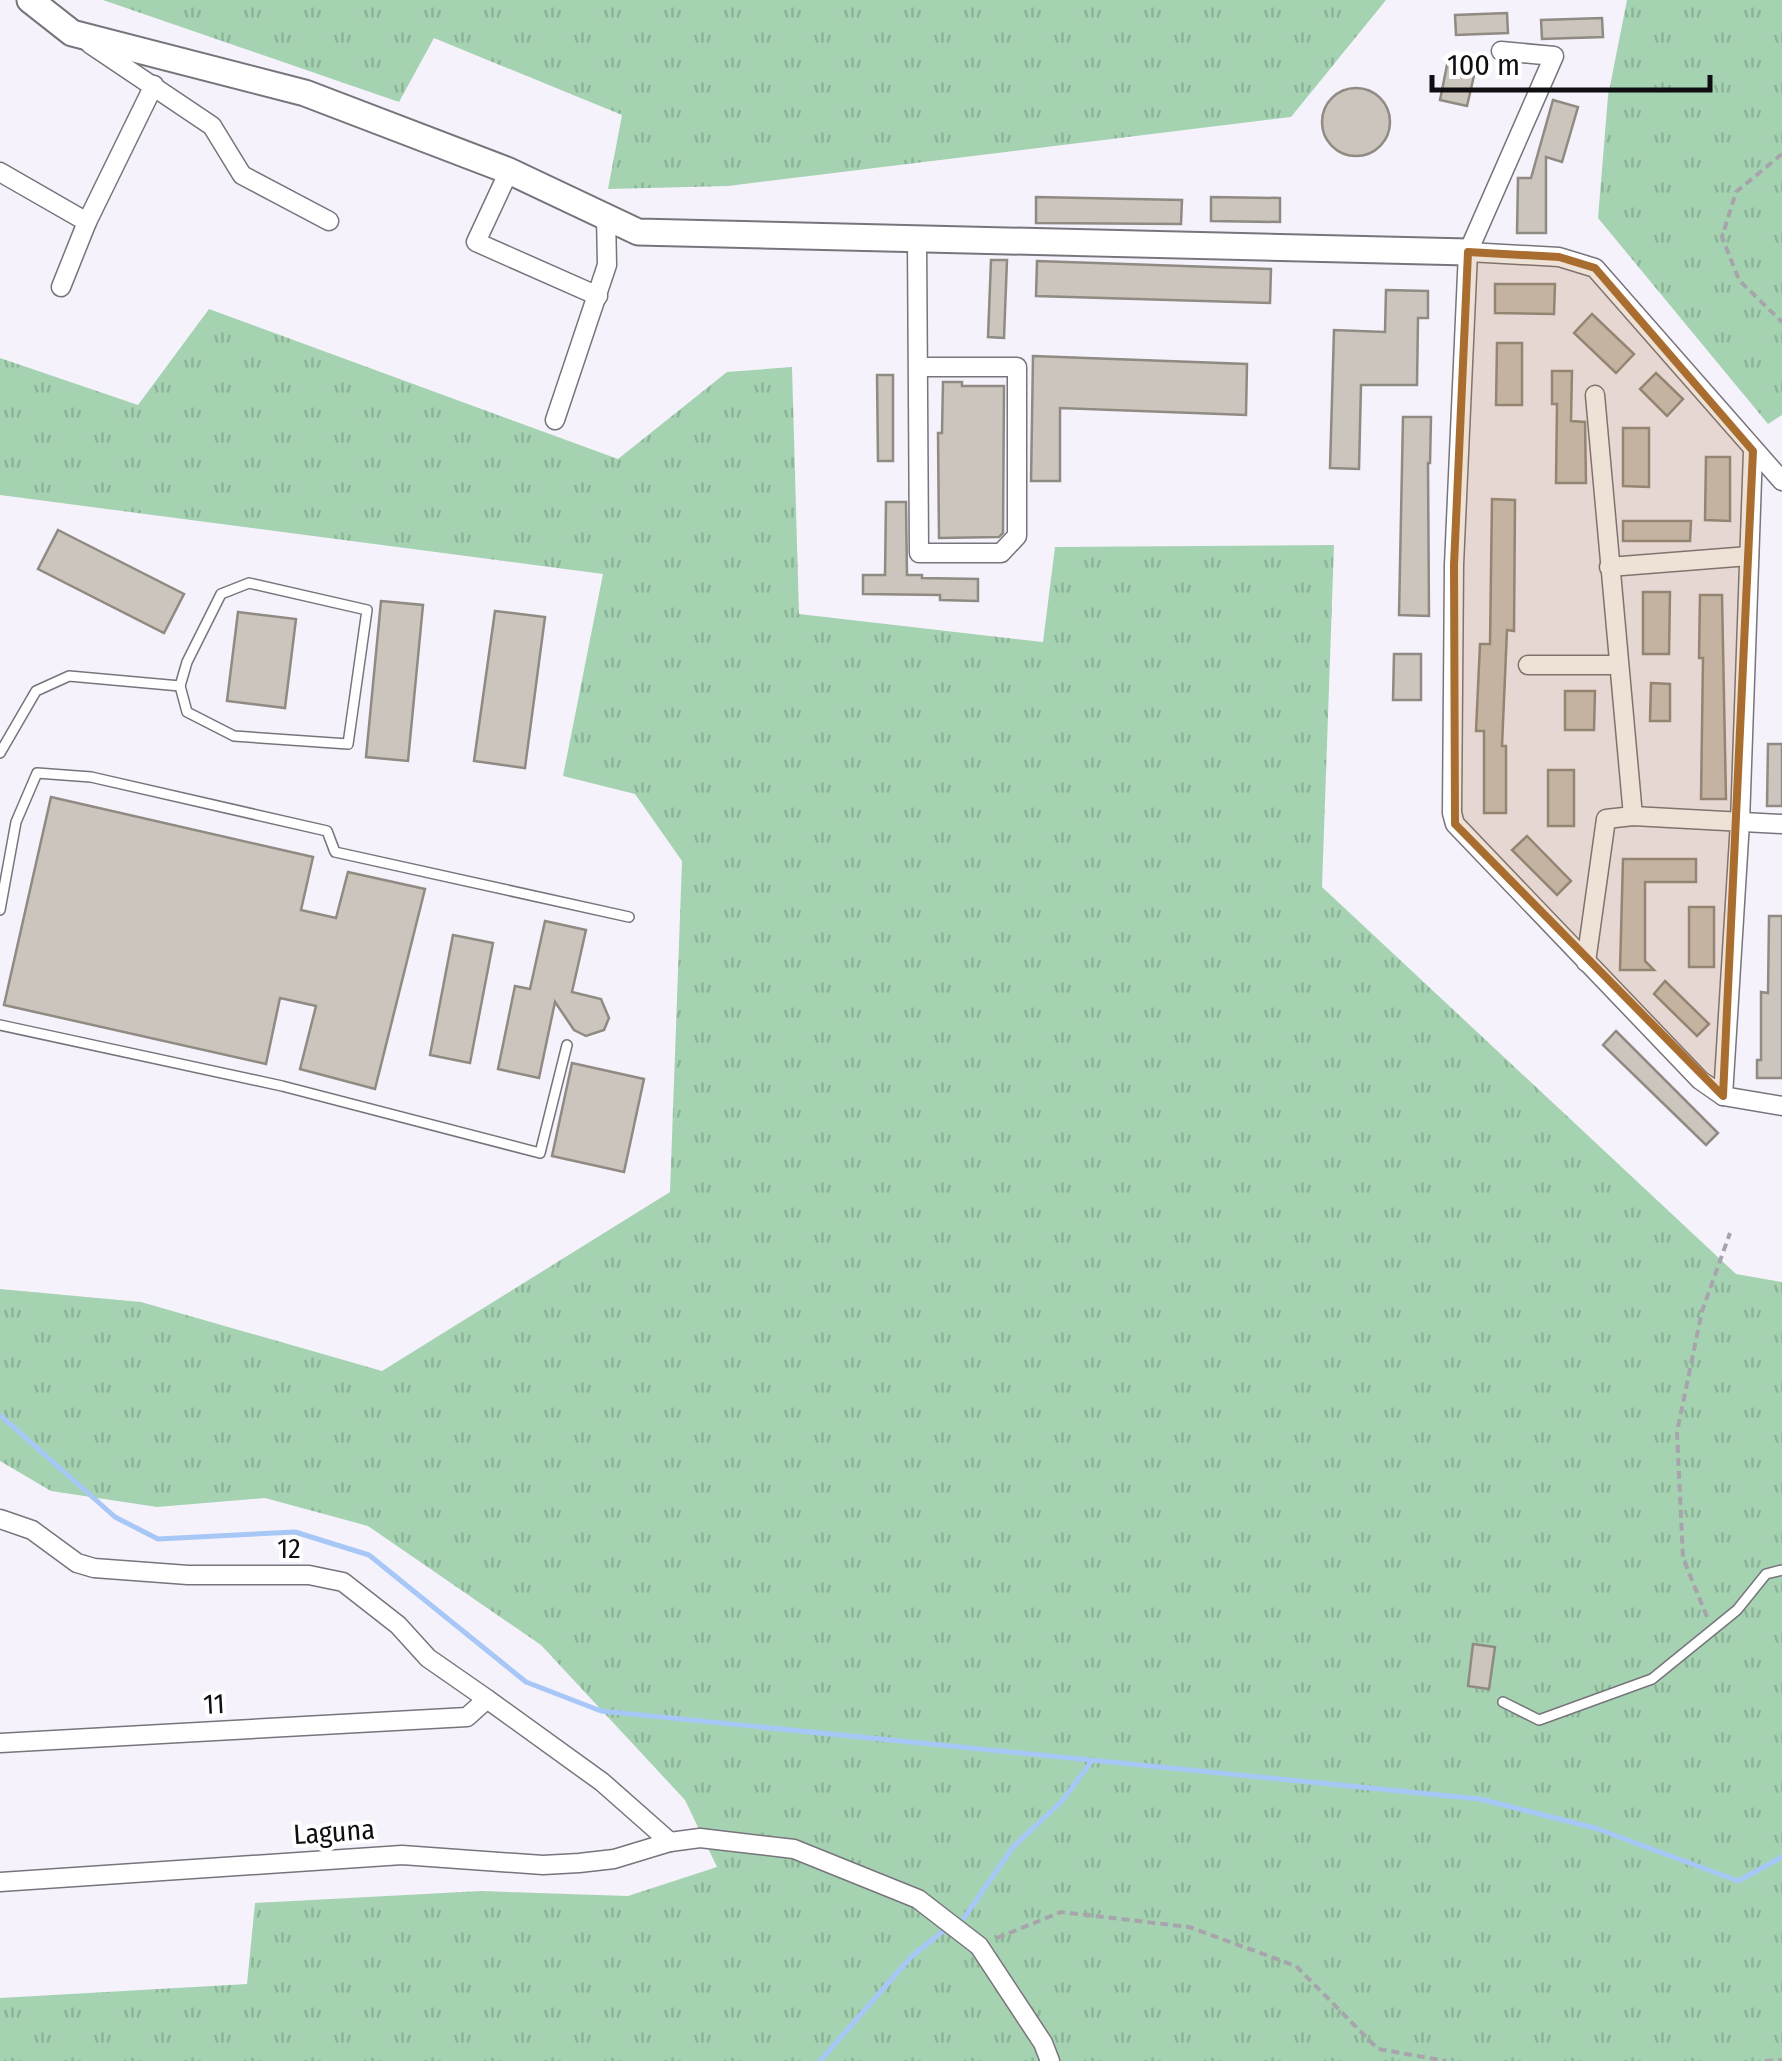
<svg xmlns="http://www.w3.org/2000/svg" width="1782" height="2061" viewBox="0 0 1782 2061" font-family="'Fira Sans Condensed',sans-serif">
  <defs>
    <pattern id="grass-tufts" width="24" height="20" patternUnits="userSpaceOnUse" patternTransform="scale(2.5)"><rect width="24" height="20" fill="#a5d3b2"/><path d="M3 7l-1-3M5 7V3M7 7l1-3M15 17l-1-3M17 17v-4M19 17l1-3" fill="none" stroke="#8db498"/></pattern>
  </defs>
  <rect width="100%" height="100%" fill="#f6f2fc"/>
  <!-- grass -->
  <g fill="url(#grass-tufts)">
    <polygon points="103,0 1386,0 1291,117 728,186 608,189 622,115 434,38 399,102"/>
    <polygon points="1627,0 1782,0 1782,415 1768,424 1598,218 1608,96"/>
    <polygon points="209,309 618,459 727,372 792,367 799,614 1043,642 1055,547 1334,545 1322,887 1736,1274 1782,1282 1782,2061 0,2061 0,1998 247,1984 255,1903 481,1891 628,1896 717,1867 685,1800 541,1645 368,1526 265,1498 157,1507 51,1491 0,1461 0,1289 141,1302 382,1371 670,1192 682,861 635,794 563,776 603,574 0,495 0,358 138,405"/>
  </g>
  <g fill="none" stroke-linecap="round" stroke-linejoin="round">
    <!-- stream -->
    <g stroke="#a7c7f7" stroke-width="5">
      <polyline points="0,1415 115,1517 158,1539 295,1532 369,1555 526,1682 601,1711 1480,1799 1595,1828 1738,1881 1782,1857"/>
      <polyline points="964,1918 1013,1847 1062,1801 1091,1762"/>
      <polyline points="820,2061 911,1957 948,1927"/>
    </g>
  </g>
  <!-- building -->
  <g fill="#cbc5bd" stroke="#8f8a82" stroke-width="2.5">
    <polygon points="1507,13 1508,33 1456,35 1455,15"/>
    <polygon points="1602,18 1603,37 1542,39 1541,20"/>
    <polygon points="1448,60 1476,67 1467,106 1440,100"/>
    <circle cx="1356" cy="122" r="34"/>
    <polygon points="1553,100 1578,107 1562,162 1546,157 1546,233 1517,233 1518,178 1531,178"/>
    <polygon points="1036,197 1182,200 1181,224 1036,223"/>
    <polygon points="1211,197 1280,198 1280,222 1211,221"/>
    <polygon points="991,260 1007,260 1004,338 988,337"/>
    <polygon points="1037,261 1271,269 1270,303 1036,296"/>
    <polygon points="1495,284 1555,284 1554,314 1495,313"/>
    <polygon points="1386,290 1428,291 1428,318 1418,318 1417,385 1361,385 1359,469 1330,468 1334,330 1385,332"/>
    <polygon points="1592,314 1634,354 1616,373 1574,333"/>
    <polygon points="1497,343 1522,343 1522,405 1496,405"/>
    <polygon points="1033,356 1247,364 1246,415 1060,408 1060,481 1031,481"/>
    <polygon points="1552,371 1572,371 1571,421 1585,422 1586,483 1556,483 1557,404 1552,404"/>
    <polygon points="1656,373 1683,399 1667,416 1640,389"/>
    <polygon points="877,375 893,375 893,461 878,461"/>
    <polygon points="943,382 962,382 962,386 1004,386 1003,533 999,537 939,538 938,433 942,433"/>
    <polygon points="1403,417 1431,417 1430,463 1428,463 1429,616 1399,615"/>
    <polygon points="1623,428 1649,428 1649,487 1623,486"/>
    <polygon points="1706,457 1730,457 1730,521 1705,520"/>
    <polygon points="1492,499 1515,500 1514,631 1507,630 1502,746 1506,746 1506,813 1484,813 1484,731 1476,731 1480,644 1490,644"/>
    <polygon points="886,502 906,502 907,575 922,575 922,578 978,579 978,601 940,600 940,595 863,594 863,575 885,575"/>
    <polygon points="1623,521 1691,521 1690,541 1623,541"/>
    <polygon points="58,530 184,594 164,633 38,569"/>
    <polygon points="1643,592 1670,592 1669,654 1643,654"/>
    <polygon points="1700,595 1722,595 1726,799 1701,799 1703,658 1699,658"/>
    <polygon points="381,601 423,605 408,761 366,757"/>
    <polygon points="495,611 545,617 525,768 474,761"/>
    <polygon points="238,612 296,619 285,708 227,701"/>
    <polygon points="1394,654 1421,654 1421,700 1393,700"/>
    <polygon points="1651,683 1670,684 1670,721 1650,721"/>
    <polygon points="1565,691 1595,691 1594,730 1565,730"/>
    <polygon points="1768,744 1782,744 1782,806 1767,806"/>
    <rect x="1548" y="770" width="26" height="56"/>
    <polygon points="51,797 313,857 301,910 336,918 348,872 425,889 375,1089 300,1069 316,1006 280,998 266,1064 4,1005"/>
    <polygon points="1527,836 1571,881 1557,895 1512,850"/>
    <polygon points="1623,859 1696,859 1696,882 1645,882 1645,961 1654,970 1620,970"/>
    <rect x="1689" y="907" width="25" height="60"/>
    <polygon points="1769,916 1782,916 1782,1078 1757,1078 1757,1060 1761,1060 1761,992 1768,993"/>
    <polygon points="545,921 586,930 572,992 601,999 609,1018 604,1030 586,1036 574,1030 555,1002 539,1078 498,1069 515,986 530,989"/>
    <polygon points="453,935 493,943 470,1063 430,1055"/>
    <polygon points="1665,981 1709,1024 1697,1036 1654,994"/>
    <polygon points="1616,1031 1718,1133 1706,1145 1603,1045"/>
    <polygon points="572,1063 644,1079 624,1172 552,1156"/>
    <polygon points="1473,1644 1495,1647 1489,1689 1468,1686"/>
  </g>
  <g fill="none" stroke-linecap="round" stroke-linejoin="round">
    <!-- lane casing -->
    <g stroke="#77747c" stroke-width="12">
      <g id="lane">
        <polygon points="249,583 367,610 348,744 234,736 187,712 180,686 187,662 221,594"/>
        <polyline points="0,753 36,691 69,676 180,686"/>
        <polyline points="0,910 16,822 37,773 91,777 327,831 335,852 629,917"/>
        <polyline points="0,1025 282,1086 540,1153 567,1045"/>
        <polyline points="1503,1702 1539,1720 1652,1679 1737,1610 1766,1574 1782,1570"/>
      </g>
    </g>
    <!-- street casing -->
    <g stroke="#77747c" stroke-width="21">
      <g id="street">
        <polyline points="90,44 212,126 242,175 329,221"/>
        <polyline points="1501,51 1554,56 1468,252 1454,565 1452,813 1455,824 1700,1080 1723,1096 1782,1106"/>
        <polyline points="509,171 476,242 598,296"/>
        <polyline points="0,172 87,222"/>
        <polyline points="917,239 919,553 1001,553 1017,536 1017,367 920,367"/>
        <polyline points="1468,252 1559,257 1595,268 1782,481"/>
        <polyline points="61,287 87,222 154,85"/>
        <polyline points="1595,395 1633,816"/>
        <polyline points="555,420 607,265 606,215"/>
        <polyline points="1609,567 1749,556"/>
        <polyline points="1528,665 1618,665"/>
        <polyline points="1586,962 1606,819 1633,816 1782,824"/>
        <polyline points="1723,1096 1740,822 1753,451"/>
        <polyline points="0,1519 32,1530 77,1563 94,1568 188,1575 309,1575 343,1582 398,1625 428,1658 487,1699 467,1717 0,1743"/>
        <polyline points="487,1699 602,1782 670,1842"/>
        <polyline points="0,1882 402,1855 543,1865 579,1863 614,1859 670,1842 700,1838 794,1849 918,1899 979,1946 1043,2043 1050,2061"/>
      </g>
    </g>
    <!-- secondary casing -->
    <g stroke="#77747c" stroke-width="29">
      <polyline id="secondary" points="30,0 72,33 305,93 509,171 638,232 1468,252"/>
    </g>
    <!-- path -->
    <g stroke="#a7a4ac" stroke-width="4" stroke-dasharray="8 5" stroke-linecap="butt">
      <polyline points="1782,154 1736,192 1722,237 1739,280 1782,322"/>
      <polyline points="1707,1617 1683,1558 1677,1432 1702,1311 1730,1233"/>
      <polyline points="997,1938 1061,1912 1189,1927 1296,1966 1378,2049 1446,2061"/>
      <polyline points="1765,2061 1782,2060"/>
    </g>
    <!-- lane -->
    <use href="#lane" stroke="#fff" stroke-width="9"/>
    <!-- street -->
    <use href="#street" stroke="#fff" stroke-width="18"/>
    <!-- secondary -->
    <use href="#secondary" stroke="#fff" stroke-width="25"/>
  </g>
  <!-- marked area -->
  <path fill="#aa6d30" fill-opacity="0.2" stroke="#aa6d30" stroke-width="8" stroke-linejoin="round" d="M1468 252 1559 257 1595 268 1753 451 1723 1096 1455 824 1454 565Z"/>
  <g text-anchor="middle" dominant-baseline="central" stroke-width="8" stroke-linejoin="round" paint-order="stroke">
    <!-- street labels -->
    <g font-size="28" fill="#100e12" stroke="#fff">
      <text x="289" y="1548">12</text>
      <text transform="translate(214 1704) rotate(-3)">11</text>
      <text transform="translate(334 1832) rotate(-4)">Laguna</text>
    </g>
  </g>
  <!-- scale -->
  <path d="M1432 75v15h278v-15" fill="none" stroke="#100e12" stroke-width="5"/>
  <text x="1447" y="75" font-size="30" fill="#100e12" stroke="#ffffff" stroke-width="8" paint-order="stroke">100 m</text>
</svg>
